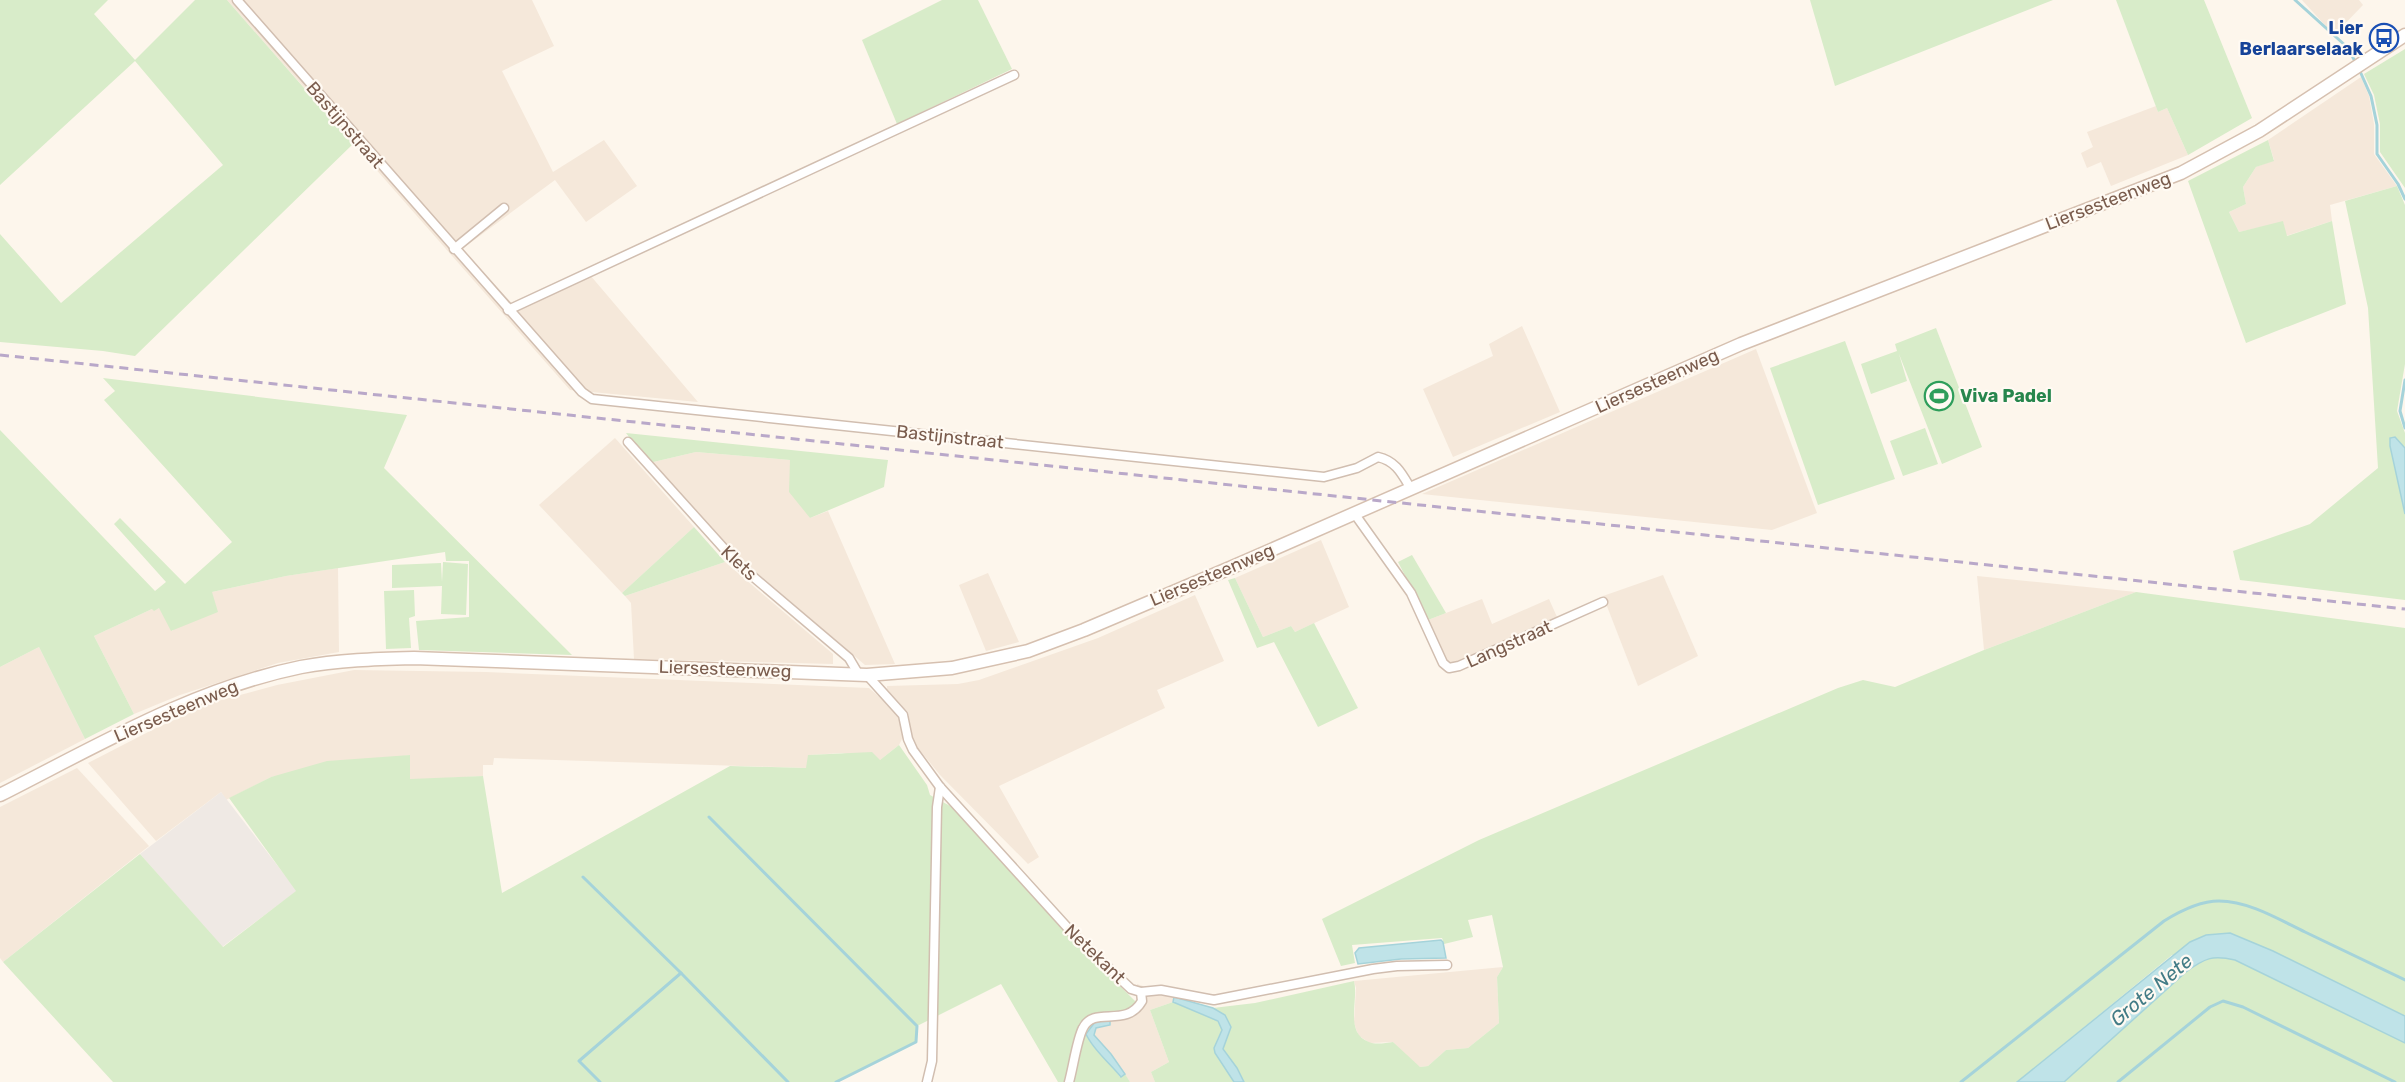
<svg xmlns="http://www.w3.org/2000/svg" width="2405" height="1082" viewBox="0 0 2405 1082" font-family="Rubik,sans-serif">
  <rect width="100%" height="100%" fill="#fdf6ec"/>
  <!-- residential -->
  <g fill="#f5e8da">
    <polygon points="227,0 532,0 554,46 502,71 553,172 604,140 637,186 586,222 555,180 462,249 518,310 590,275 698,402 570,390"/>
    <polygon points="2302,0 2359,0 2363,5 2334,35"/>
    <polygon points="2361,77 2369,96 2374,124 2374,154 2397,186 2330,205 2332,221 2286,236 2283,222 2239,232 2229,212 2246,204 2243,187 2256,167 2274,160 2268,140"/>
    <polygon points="2156,106 2158,112 2167,108 2188,155 2111,186 2101,162 2087,168 2081,153 2093,147 2087,132"/>
    <polygon points="1522,326 1560,412 1453,457 1423,389 1493,356 1489,344"/>
    <polygon points="1756,349 1817,513 1772,530 1422,494"/>
    <polygon points="615,438 694,527 622,593 539,505"/>
    <polygon points="696,452 790,460 810,518 828,511 895,664 865,665 728,548 649,463"/>
    <polygon points="1321,540 1349,607 1295,632 1291,626 1263,637 1235,578"/>
    <polygon points="725,562 833,654 833,664 634,659 631,603 625,596"/>
    <polygon points="338,568 339,652 278,663 180,695 134,714 94,636 152,609 160,608 172,631 212,592 286,576"/>
    <polygon points="988,573 1019,642 986,651 959,585"/>
    <polygon points="1663,575 1698,656 1638,686 1603,596"/>
    <polygon points="1977,576 2136,592 1984,650"/>
    <polygon points="1195,595 1224,661 1157,690 1165,708 999,786 1039,857 1028,864 940,775 913,742 908,712 887,690 887,686 958,684 979,680 1098,638"/>
    <polygon points="1482,599 1492,624 1549,599 1557,617 1453,664 1446,659 1428,620"/>
    <polygon points="39,647 85,739 0,783 0,667"/>
    <polygon points="354,670 486,672 869,688 883,700 902,721 903,737 899,745 880,760 842,753 809,755 807,768 494,758 493,765 483,765 483,776 410,780 410,755 271,777 226,800 221,792 156,841 88,763 154,729 214,702 277,685"/>
    <polygon points="77,768 149,846 3,962 0,958 0,807"/>
    <polygon points="1503,967 1497,977 1499,1023 1468,1048 1446,1050 1428,1066 1420,1067 1413,1063 1393,1042 1370,1043 1359,1036 1356,1029 1354,1022 1356,988 1354,981"/>
    <polygon points="1137,984 1152,989 1174,990 1173,1002 1150,1010 1169,1062 1151,1072 1155,1082 1130,1082 1111,1054 1094,1035 1096,1028 1132,1008 1136,1002"/>
  </g>
  <!-- industrial -->
  <polygon fill="#efe9e4" points="221,792 297,891 222,947 140,854"/>
  <!-- green -->
  <g fill="#d8ecc9">
    <polygon points="0,0 108,0 94,14 135,60 195,0 227,0 353,144 135,356 103,351 0,342 0,234 61,303 223,165 135,61 0,185"/>
    <polygon points="942,0 978,0 1012,69 897,124 862,40"/>
    <polygon points="1810,0 2053,0 1835,86"/>
    <polygon points="2116,0 2204,0 2252,118 2188,155 2167,108 2158,112"/>
    <polygon points="2405,49 2405,188 2380,152 2380,124 2374,95 2364,74"/>
    <polygon points="2268,140 2274,161 2256,167 2243,187 2246,204 2229,212 2239,232 2283,221 2287,236 2332,221 2346,304 2246,343 2188,181"/>
    <polygon points="2397,186 2405,205 2405,364 2397,411 2405,433 2405,600 2240,580 2233,551 2310,524 2378,468 2368,308 2345,201"/>
    <polygon points="1936,328 1982,447 1942,464 1899,354 1907,381 1871,394 1861,364 1897,351 1895,344"/>
    <polygon points="1845,341 1895,479 1818,505 1770,368"/>
    <polygon points="103,378 407,415 384,468 572,655 419,650 416,621 469,617 469,561 446,561 445,552 286,576 212,592 218,612 171,631 159,608 154,611 152,609 94,636 134,714 85,739 39,647 0,667 0,430 155,591 166,582 114,524 120,518 185,584 232,542 104,400 115,391"/>
    <polygon points="1925,428 1938,464 1903,476 1890,441"/>
    <polygon points="626,433 888,460 884,487 810,518 789,492 790,460 696,452 649,463"/>
    <polygon points="694,527 725,562 625,596 622,593"/>
    <polygon points="1412,555 1446,613 1428,620 1398,562"/>
    <polygon points="443,562 468,564 466,615 441,614 442,586 392,588 392,565 441,563 442,582"/>
    <polygon points="1235,578 1263,637 1291,626 1295,632 1314,623 1358,708 1318,727 1274,642 1257,648 1228,580"/>
    <polygon points="414,590 415,616 409,618 411,648 386,649 384,591"/>
    <path d="M2136 592 2405 628V1016L2273 951 2172 955 2017 1082H1244L1237 1068 1223 1049 1222 1046C1235 1028 1231 1018 1213 1008L1255 1003 1354 981C1359 1000 1344 1033 1369 1042 1375 1045 1386 1043 1393 1042L1420 1067 1428 1066 1446 1050 1468 1048 1499 1023 1497 977 1503 967 1492 915 1468 920 1473 937 1444 944 1442 938 1352 945 1355 963 1341 966 1322 919 1479 840 1838 688 1863 680 1895 687 1984 650Z"/>
    <polygon points="899,745 927,785 930,795 952,807 1075,941 1136,1002 1132,1008 1086,1031 1120,1077 1125,1074 1130,1082 1058,1082 1001,984 917,1026 916,1042 836,1082 113,1082 3,962 140,854 223,947 296,891 229,798 271,777 327,761 410,755 410,779 483,776 502,893 730,766 806,768 808,755 872,752 880,760"/>
    <polygon points="2217,956 2235,960 2405,1043 2405,1082 2064,1082 2186,972 2202,961"/>
    <polygon points="1173,1002 1218,1021 1222,1030 1217,1040 1215,1053 1234,1082 1155,1082 1151,1072 1169,1062 1150,1010"/>
  </g>
  <!-- water -->
  <g fill="#bfe3e8" stroke="#a5d3da" stroke-width="1.5">
    <polygon points="2395,437 2405,448 2405,514 2390,446 2390,438"/>
    <path d="M2230 933 2273 951 2405 1016V1043L2235 960C2212 955 2205 958 2186 972L2064 1082H2017L2190 942 2206 935Z"/>
    <polygon points="1441,940 1443,942 1446,958 1401,959 1358,964 1355,953 1359,948"/>
    <polygon points="1174,997 1213,1008 1225,1015 1231,1027 1223,1049 1237,1068 1244,1082 1234,1082 1215,1053 1214,1048 1222,1030 1218,1021 1173,1002"/>
    <path d="M1110 1020V1025L1096 1028 1094 1035 1111 1054 1125 1074 1121 1077C1110 1063 1093 1050 1086 1034L1095 1022Z"/>
  </g>
  <g fill="none" stroke-linecap="round" stroke-linejoin="round">
    <!-- stream -->
    <g stroke="#a5d3da" stroke-width="3">
      <polyline points="2295,0 2347,47 2356,63"/>
      <polyline points="2359,69 2371,96 2377,125 2377,154 2398,184 2405,199"/>
      <polyline points="2405,380 2400,411 2405,428"/>
      <polyline points="709,817 917,1026 916,1042 836,1082"/>
      <polyline points="583,877 681,973 788,1082"/>
      <polyline points="600,1082 579,1061 681,973"/>
      <path d="M1961 1082 2164 921C2180 911 2200 901 2219 901 2249 901 2280 920 2305 932 2339 948 2372 964 2405 980"/>
      <polyline points="2118,1082 2210,1007 2223,1001 2243,1007 2395,1082"/>
    </g>
    <!-- street casing -->
    <g stroke="#d1beb0" stroke-width="11">
      <g id="street">
        <path d="M237 0 582 392 592 399 1324 477 1357 468 1378 457C1396 461 1402 474 1411 489"/>
        <polyline points="454,249 504,208"/>
        <polyline points="508,310 1014,75"/>
        <polyline points="628,442 737,563 849,658 859,675"/>
        <polyline points="1354,513 1411,593 1443,663 1449,668 1459,666 1603,602"/>
        <polyline points="867,675 903,715 908,739 913,750 940,787 1076,937 1131,989 1141,992 1161,990 1214,1000 1373,969 1397,966 1447,965"/>
        <polyline points="927,1082 932,1061 937,807 940,787"/>
        <path d="M1069 1082C1073 1068 1077 1039 1083 1028 1094 1005 1126 1029 1142 1001L1141 992"/>
      </g>
    </g>
    <!-- secondary casing -->
    <g stroke="#d6c0b0" stroke-width="15">
      <path id="secondary" d="M0 795C97 746 193 689 301 667 338 660 376 659 414 658L867 675 952 668 1028 651 1084 630 1230 568 1741 344 2181 173 2259 131 2405 35"/>
    </g>
    <!-- street -->
    <use href="#street" stroke="#fff" stroke-width="8"/>
    <!-- secondary -->
    <use href="#secondary" stroke="#fff" stroke-width="12"/>
    <!-- rail -->
    <polyline stroke="#b9a8c9" stroke-width="3" stroke-dasharray="9 6" stroke-linecap="butt" points="0,355 2405,609"/>
  </g>
  <!-- icons -->
  <defs>
    <g id="bus-ring" transform="scale(1.5)"><circle r="9.5" fill="#fffaf3" stroke="#1a4fb4" stroke-width="1.5"/><path d="M-5-6H5V4H4V6H2V4H-2V6H-4V4H-5ZM-3.5-4V0h7V-4ZM-3.5 1.2v1.5H-2V1.2ZM2 1.2v1.5H3.5V1.2Z" fill="#1a4fb4"/></g>
    <g id="stadium-ring" transform="scale(1.5)"><circle r="9.5" fill="#fffaf3" stroke="#2e9e5b" stroke-width="1.5"/><path d="M0-5a6.5 5 0 1 0 0 10a6.5 5 0 1 0 0-10ZM-3.5-1.8h7v3.6h-7Z" fill="#2e9e5b"/></g>
  </defs>
  <g fill-rule="evenodd">
    <use href="#bus-ring" x="2384" y="38"/>
    <use href="#stadium-ring" x="1939" y="396"/>
  </g>
  <g text-anchor="middle" dominant-baseline="central" stroke-width="4.5" stroke-linejoin="round" paint-order="stroke">
    <!-- transit labels -->
    <g font-size="18" font-weight="bold" fill="#164399" stroke="#fffaf3" text-anchor="end">
      <text x="2363" y="28">Lier<tspan x="2363" dy="21">Berlaarselaak</tspan></text>
    </g>
    <!-- street labels -->
    <g font-size="18" fill="#7a5c4d" stroke="#fffaf3">
      <text transform="translate(345 125) rotate(49)">Bastijnstraat</text>
      <text transform="translate(2108 201) rotate(-21)">Liersesteenweg</text>
      <text transform="translate(1657 381) rotate(-24)">Liersesteenweg</text>
      <text transform="translate(950 437) rotate(6)">Bastijnstraat</text>
      <text transform="translate(739 563) rotate(43)">Klets</text>
      <text transform="translate(1212 575) rotate(-23)">Liersesteenweg</text>
      <text transform="translate(1509 644) rotate(-24)">Langstraat</text>
      <text transform="translate(725 669) rotate(2)">Liersesteenweg</text>
      <text transform="translate(176 711) rotate(-23)">Liersesteenweg</text>
      <text transform="translate(1095 954) rotate(44)">Netekant</text>
    </g>
    <!-- leisure labels -->
    <g font-size="18" font-weight="bold" fill="#27864d" stroke="#fffaf3" text-anchor="start">
      <text x="1960" y="396">Viva Padel</text>
    </g>
    <!-- water labels -->
    <g font-size="20" font-style="italic" fill="#437c86" stroke="#fffaf3">
      <text transform="translate(2151 990) rotate(-40)">Grote Nete</text>
    </g>
  </g>
</svg>
